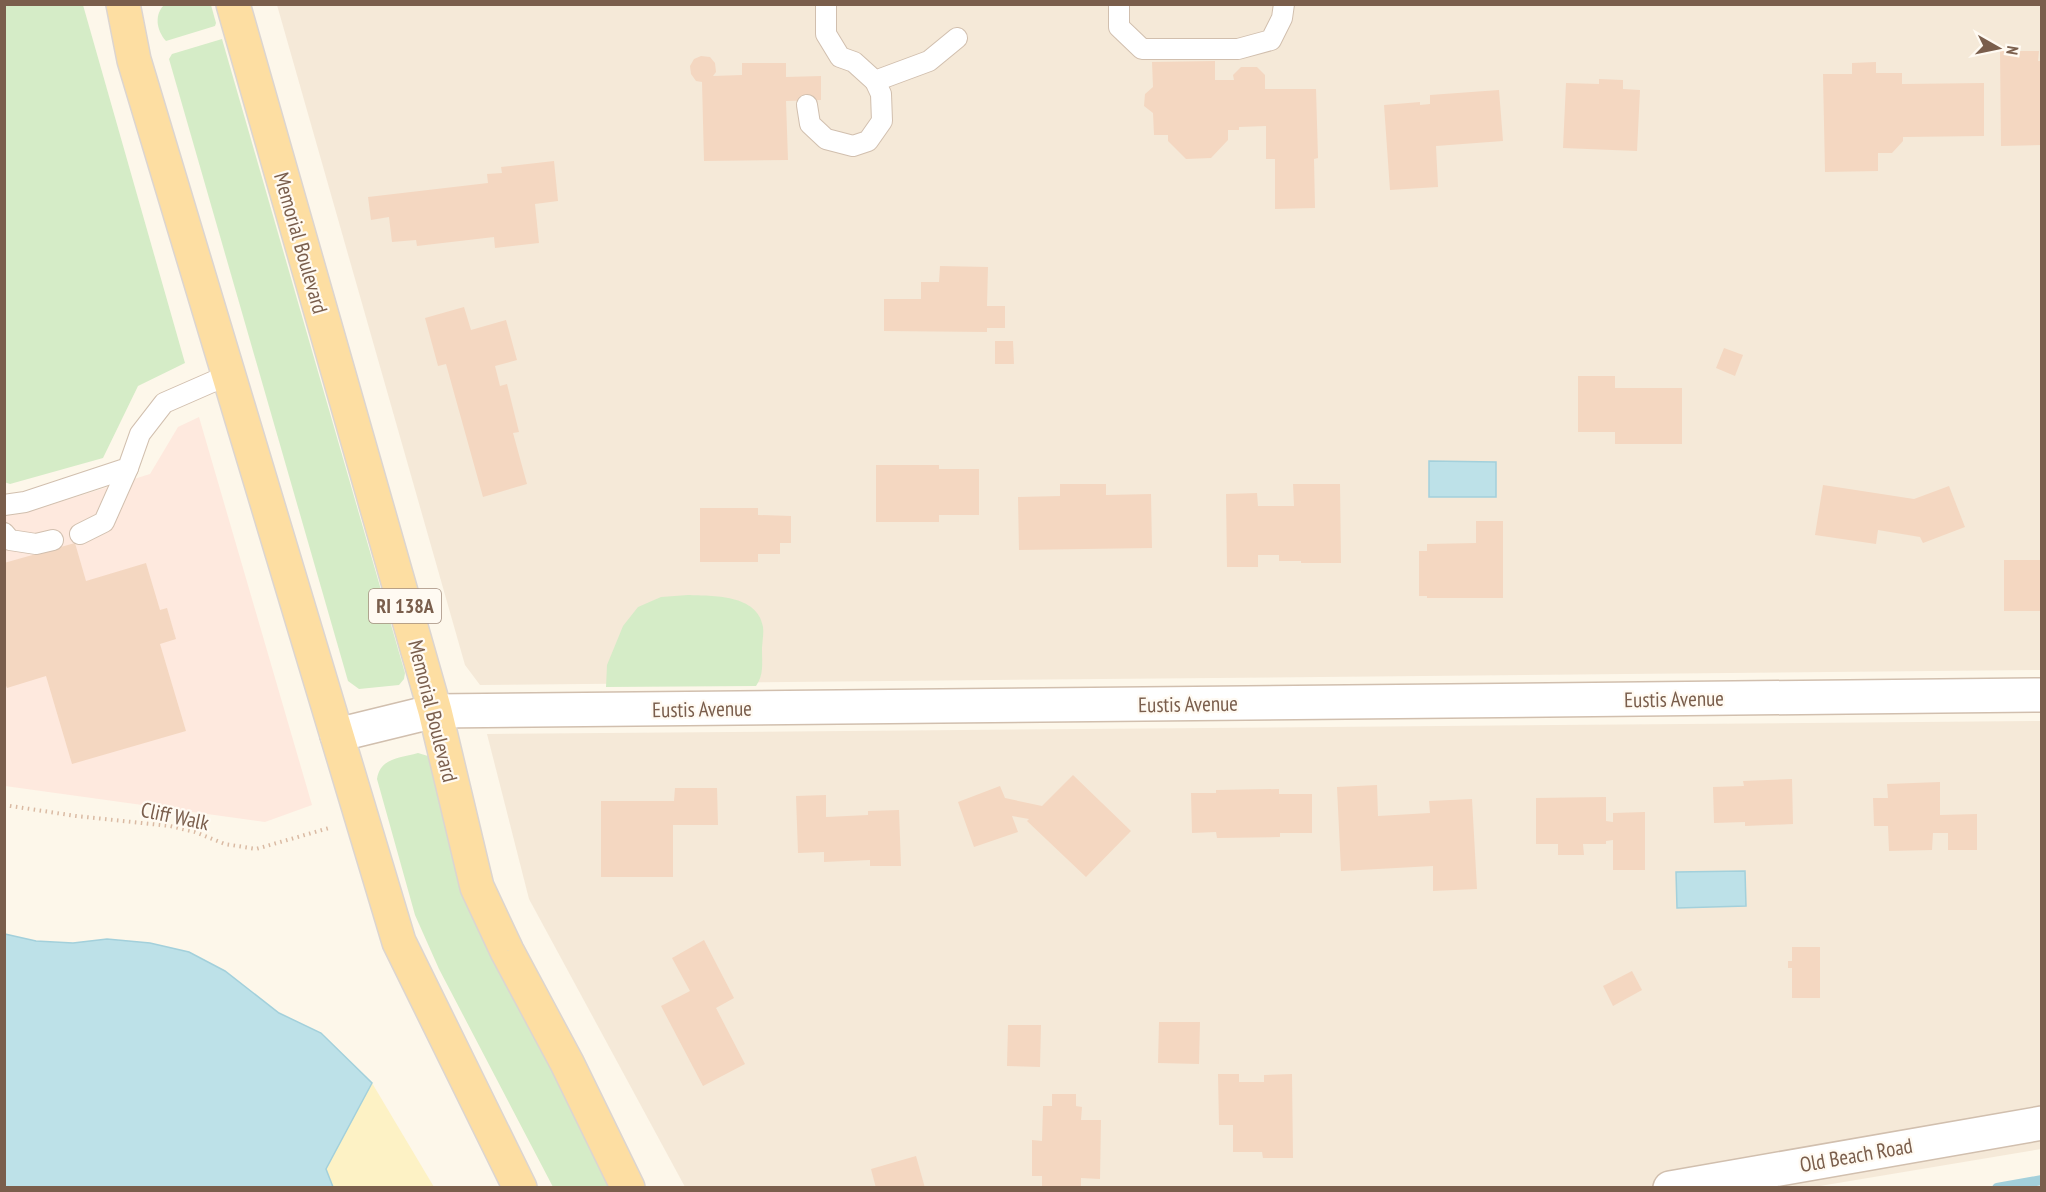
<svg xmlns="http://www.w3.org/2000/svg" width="2046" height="1192" viewBox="0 0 2046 1192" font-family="'PT Sans Narrow',sans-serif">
  <rect width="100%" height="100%" fill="#fdf7ea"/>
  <!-- residential -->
  <g fill="#f5e9d8">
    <polygon points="277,5 2041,5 2041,670 480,685 465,665"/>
    <polygon points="2041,721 2041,1149 1808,1188 685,1187 529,899 487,734"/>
  </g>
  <!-- commercial -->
  <polygon fill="#fee9de" points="199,417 312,805 265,822 5,786 4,508 20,514 150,474 178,427"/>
  <!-- green -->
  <g fill="#d5ecc7">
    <polygon points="5,4 83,5 185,363 138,386 103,458 10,484 4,482"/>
    <path d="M165 4 211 5 216 23 215 26 166 41C156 30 154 14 165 4Z"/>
    <polygon points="222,39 405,673 404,679 399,685 359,689 348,681 169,59 172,54"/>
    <path d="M688 595C712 596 758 594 763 627 764 634 762 643 762 650 762 663 764 675 756 686L606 687 607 665 623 626 638 607 661 597Z"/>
    <path d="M418 753 428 756 432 762 618 1187H553L439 969 415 915 377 779C380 758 400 758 418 753Z"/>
  </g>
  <!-- sand -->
  <polygon fill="#fdf2c5" points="372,1083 434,1187 333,1187 325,1169"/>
  <!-- water -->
  <g fill="#bde1e8" stroke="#a3d0db" stroke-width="1.5">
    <polygon points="1429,461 1496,462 1496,497 1429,497"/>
    <polygon points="1745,871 1746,906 1677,908 1676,872"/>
    <polygon points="5,934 36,941 73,943 107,939 150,943 189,952 225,971 279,1013 321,1033 372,1083 326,1169 333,1187 5,1187"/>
  </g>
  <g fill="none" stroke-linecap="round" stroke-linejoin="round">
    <!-- stream -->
    <polyline stroke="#a3d0db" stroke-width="10" points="1997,1188 2042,1180"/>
  </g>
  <!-- building -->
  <g fill="#f4d7c1">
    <polygon points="2000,51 2039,51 2038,61 2042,61 2042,145 2001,146"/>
    <polygon points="701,56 710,57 715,63 716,72 713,76 742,75 742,63 786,63 786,77 821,76 821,100 786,101 788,160 704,161 702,82 696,81 691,74 690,66 694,59"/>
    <polygon points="1215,61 1215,80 1234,80 1233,75 1241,67 1257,67 1265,75 1265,89 1316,89 1318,158 1314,159 1315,208 1275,209 1275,159 1266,159 1266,126 1239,127 1239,130 1228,130 1228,140 1211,158 1186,159 1168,141 1168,135 1154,135 1153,113 1144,106 1145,94 1153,87 1152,62"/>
    <polygon points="1876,62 1876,73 1902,73 1902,84 1984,83 1984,136 1903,137 1903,141 1892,153 1878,153 1878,171 1825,172 1823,74 1852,74 1852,63"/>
    <polygon points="1599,79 1623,80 1623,89 1640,90 1637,151 1563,148 1566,83 1599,84"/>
    <polygon points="1499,90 1503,141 1436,146 1438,187 1390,190 1384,105 1420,102 1420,105 1430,104 1430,95"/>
    <polygon points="554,161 558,201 535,204 539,243 495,248 494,237 417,246 416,240 392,242 389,217 371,220 368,197 488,183 487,174 502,173 501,167"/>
    <polygon points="940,266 988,267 987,306 1005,306 1005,328 987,328 987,332 884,331 884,299 921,299 921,282 939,282"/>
    <polygon points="464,307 471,330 506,320 517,360 495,366 500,386 507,384 519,432 513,433 527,484 483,497 446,364 438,366 425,318"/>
    <polygon points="995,341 1013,341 1014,364 995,364"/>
    <polygon points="1724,348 1743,355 1735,376 1716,368"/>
    <polygon points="1578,376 1615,376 1615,388 1682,388 1682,444 1615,444 1615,432 1578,432"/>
    <polygon points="876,465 939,465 939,469 979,469 979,515 939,515 939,522 876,522"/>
    <polygon points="1060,484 1106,484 1106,495 1151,494 1152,548 1019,550 1018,497 1060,496"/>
    <polygon points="1293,484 1340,484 1341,563 1301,563 1301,561 1279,561 1279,555 1258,555 1258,567 1227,567 1226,494 1257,493 1258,506 1294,506"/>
    <polygon points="1823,485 1914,499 1949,486 1965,527 1923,543 1920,537 1878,530 1876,544 1815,535"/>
    <polygon points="700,508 758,508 758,515 791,516 791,543 780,543 780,554 758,554 758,562 700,562"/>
    <polygon points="1476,521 1503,521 1503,598 1427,598 1427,596 1419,596 1419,551 1427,551 1427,544 1476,543"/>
    <polygon points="75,543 86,581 146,563 160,610 167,608 176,639 160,644 186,731 72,764 46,676 7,688 4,681 4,563"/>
    <rect x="2004" y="560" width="38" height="51"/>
    <polygon points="1073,775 1131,831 1086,877 1027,821 1029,819 1012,816 1018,832 974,847 958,802 1000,786 1005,798 1042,806"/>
    <polygon points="1792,779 1793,824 1745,826 1745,822 1714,823 1713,787 1744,786 1743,781"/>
    <polygon points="1940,782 1940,815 1977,814 1977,850 1948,850 1948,833 1933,833 1932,850 1889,851 1888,826 1874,826 1873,798 1888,798 1887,784"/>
    <polygon points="1377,785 1378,816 1430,813 1429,801 1472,799 1477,889 1433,891 1433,866 1341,871 1337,787"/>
    <polygon points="675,788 717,788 718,825 673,825 673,877 601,877 601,801 674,801"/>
    <polygon points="1279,789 1279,794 1312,794 1312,833 1280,833 1280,837 1217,838 1216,832 1192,833 1191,793 1216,793 1216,790"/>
    <polygon points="826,795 826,817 868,815 868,811 899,810 901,866 870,866 870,860 824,862 824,852 798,853 796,796"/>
    <polygon points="1606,797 1606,821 1613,822 1613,813 1645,812 1645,870 1613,870 1613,840 1606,841 1606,844 1583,844 1584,855 1558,855 1558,844 1536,844 1536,798"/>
    <polygon points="704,940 734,998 716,1008 745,1064 703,1086 661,1006 690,991 672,958"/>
    <polygon points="1792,947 1820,947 1820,998 1792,998 1792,968 1788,968 1788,961 1792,961"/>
    <polygon points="1632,971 1642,990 1613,1006 1603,986"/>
    <polygon points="1159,1022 1200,1022 1199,1064 1158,1063"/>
    <polygon points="1008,1025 1041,1025 1040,1067 1007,1066"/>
    <polygon points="1218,1074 1239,1074 1239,1082 1264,1082 1264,1075 1292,1074 1293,1158 1263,1158 1262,1152 1233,1152 1233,1125 1219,1125"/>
    <polygon points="1052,1094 1076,1094 1076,1106 1082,1107 1081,1120 1101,1120 1100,1179 1081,1178 1081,1188 1042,1188 1042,1176 1032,1176 1032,1140 1042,1141 1043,1106 1052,1106"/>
    <polygon points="916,1156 925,1188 876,1188 871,1169"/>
  </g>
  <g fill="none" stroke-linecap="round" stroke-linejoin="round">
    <!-- service casing -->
    <g stroke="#d1bfae" stroke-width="22">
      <g id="service">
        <polyline points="826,4 826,34 840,57 854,62 875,81 929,61 957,38"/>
        <polyline points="1119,4 1119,27 1142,49 1238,49 1271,40 1282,18 1284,4"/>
        <polyline points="807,105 810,124 826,139 853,146 868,141 882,121 881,94 875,81"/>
        <polyline points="4,505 25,502 128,468 140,434 164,403 228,375"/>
        <polyline points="4,533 10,540 36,544 53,540"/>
        <polyline points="80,534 104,522 128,468"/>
      </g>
    </g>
    <!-- tertiary casing -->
    <g stroke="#d1bfae" stroke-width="36">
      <g id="tertiary">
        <polyline points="337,735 435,711 2042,695"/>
        <polyline points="1670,1188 2042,1123"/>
      </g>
    </g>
    <!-- primary casing -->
    <g stroke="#dcd5d0" stroke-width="36">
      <g id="primary">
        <polyline points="123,4 134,60 399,942 520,1188"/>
        <polyline points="233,4 435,711 477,887 507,951 567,1063 628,1188"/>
      </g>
    </g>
    <!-- path -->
    <polyline stroke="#dabaa3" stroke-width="4" stroke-dasharray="1.5 4.5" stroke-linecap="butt" points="4,805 76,816 170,826 195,832 225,844 256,849 329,828"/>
    <!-- service -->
    <use href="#service" stroke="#fff" stroke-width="20"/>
    <!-- tertiary -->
    <use href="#tertiary" stroke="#fff" stroke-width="33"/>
    <!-- primary -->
    <use href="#primary" stroke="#fddea2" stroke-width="33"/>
  </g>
  <g text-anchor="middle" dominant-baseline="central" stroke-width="4.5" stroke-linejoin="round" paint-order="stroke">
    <!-- shield labels -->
    <rect fill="#fffaf2" stroke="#a28d7e" stroke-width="1.5" x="369" y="589" width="72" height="34" rx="4.5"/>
    <g font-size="20" font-weight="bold" fill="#7a5e4c">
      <text x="405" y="606">RI 138A</text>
    </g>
    <!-- street labels -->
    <g font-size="21" fill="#7a5e4c" stroke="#fffaf2">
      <text transform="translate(301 243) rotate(74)">Memorial Boulevard</text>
      <text transform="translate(1674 699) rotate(-1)">Eustis Avenue</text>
      <text transform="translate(1188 704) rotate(-1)">Eustis Avenue</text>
      <text transform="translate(702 709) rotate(-1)">Eustis Avenue</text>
      <text transform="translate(433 711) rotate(76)">Memorial Boulevard</text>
      <text transform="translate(175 816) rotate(12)">Cliff Walk</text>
      <text transform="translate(1856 1155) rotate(-10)">Old Beach Road</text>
    </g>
  </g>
  <!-- border -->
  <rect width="2046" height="1192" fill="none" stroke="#7a5e4c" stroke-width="12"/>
  <!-- north arrow -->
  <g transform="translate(1998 48) rotate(99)" stroke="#fffaf2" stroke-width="4.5" paint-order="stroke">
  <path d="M0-4.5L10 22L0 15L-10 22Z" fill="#7a5e4c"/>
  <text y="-9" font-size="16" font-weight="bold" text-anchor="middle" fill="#7a5e4c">N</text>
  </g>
</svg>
